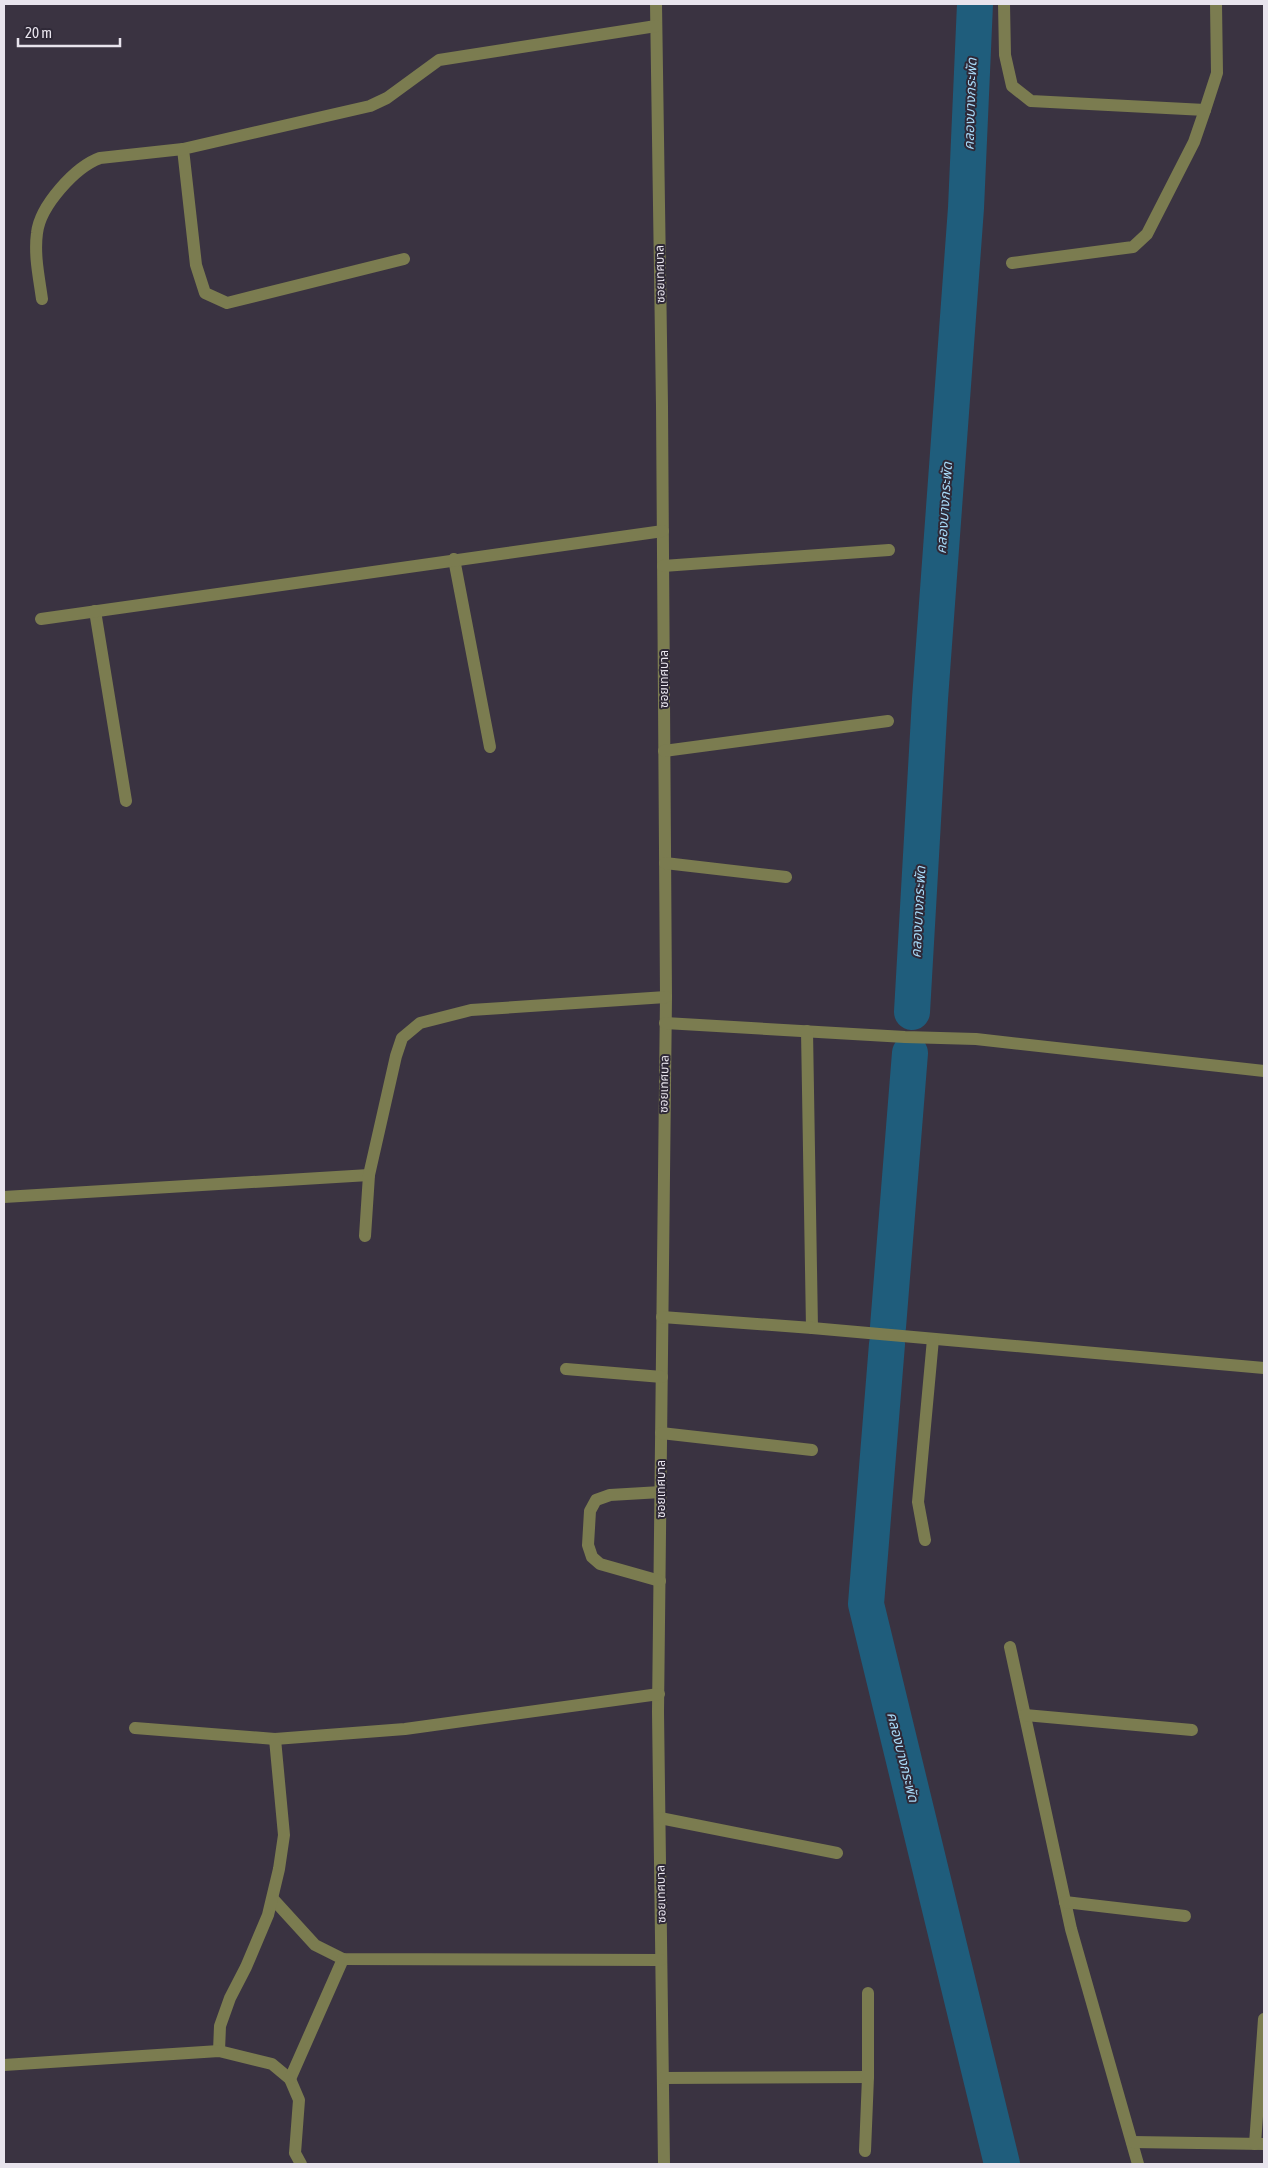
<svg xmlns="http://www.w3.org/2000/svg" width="1268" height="2168" viewBox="0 0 1268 2168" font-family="'Asap Condensed','Noto Sans Thai',sans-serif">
  <rect width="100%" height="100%" fill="#3a3341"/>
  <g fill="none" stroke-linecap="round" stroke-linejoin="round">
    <!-- canal -->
    <g stroke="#1f5d7c" stroke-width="36">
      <polyline points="912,1012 930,699 966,208 975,4"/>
      <polyline points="888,1327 910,1053"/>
      <polyline points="887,1344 866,1604 1002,2164"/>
    </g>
    <!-- minor -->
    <g stroke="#7b7c50" stroke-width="12">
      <polyline points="656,4 662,406 666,997 658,1712 664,2164"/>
      <polyline points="1004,4 1005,55 1012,86 1031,101 1205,110"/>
      <polyline points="404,259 227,303 205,293 196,265 183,149 370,106 387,98 439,60 656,26"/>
      <polyline points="1012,263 1133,247 1147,234 1194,142 1205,110 1217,73 1216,4"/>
      <path d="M42 299C39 277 34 255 37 233 40 206 75 167 100 158L183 149"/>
      <polyline points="454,559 490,747"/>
      <polyline points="663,566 889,550"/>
      <polyline points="95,611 126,801"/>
      <polyline points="41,619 663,531"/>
      <polyline points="664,751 888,721"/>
      <polyline points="665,863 786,877"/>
      <polyline points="665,1023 905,1037 976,1039 1264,1071"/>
      <polyline points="807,1031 812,1328"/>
      <polyline points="4,1197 369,1175"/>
      <polyline points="365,1236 369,1175 396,1056 402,1038 420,1023 471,1010 666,997"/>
      <polyline points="662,1317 812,1328 1264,1368"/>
      <polyline points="566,1369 662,1377"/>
      <polyline points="661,1433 812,1450"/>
      <polyline points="925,1540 918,1502 933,1339"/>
      <polyline points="660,1581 600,1564 592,1557 588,1545 590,1511 596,1500 610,1495 661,1492"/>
      <polyline points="1010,1647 1071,1929 1138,2164"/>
      <polyline points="1025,1715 1192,1730"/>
      <polyline points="135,1728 275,1739 405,1729 659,1694"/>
      <polyline points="660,1818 837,1853"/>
      <polyline points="273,1899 315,1945 343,1959 661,1960"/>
      <polyline points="1065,1902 1185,1916"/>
      <polyline points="219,2051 220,2026 230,1998 246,1967 268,1915 279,1869 284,1835 275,1739"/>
      <polyline points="4,2065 219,2051 272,2064 290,2079 299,2100 295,2153 301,2164"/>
      <polyline points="663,2078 868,2077"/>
      <polyline points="290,2079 343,1959"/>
      <polyline points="1132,2142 1264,2144"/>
      <polyline points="1255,2144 1264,2019"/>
      <polyline points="865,2151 868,2077 868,1993"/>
    </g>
  </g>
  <g text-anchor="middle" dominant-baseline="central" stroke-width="4" stroke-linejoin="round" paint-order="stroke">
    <!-- street labels -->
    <g font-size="12" fill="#e8e4ed" stroke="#2f2937">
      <text transform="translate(660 274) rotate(-91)">ซอยเทศบาล</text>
      <text transform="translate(664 679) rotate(-90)">ซอยเทศบาล</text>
      <text transform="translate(664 1084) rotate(-89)">ซอยเทศบาล</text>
      <text transform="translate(661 1489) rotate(-90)">ซอยเทศบาล</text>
      <text transform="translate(661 1894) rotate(-91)">ซอยเทศบาล</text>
    </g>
    <!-- water labels -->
    <g font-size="14" font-style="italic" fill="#a7d9f7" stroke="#2f2937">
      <text transform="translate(970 104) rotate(-88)">คลองบางกระพัด</text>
      <text transform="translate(944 508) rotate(-86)">คลองบางกระพัด</text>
      <text transform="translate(918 912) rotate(-87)">คลองบางกระพัด</text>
      <text transform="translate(903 1757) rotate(76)">คลองบางกระพัด</text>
    </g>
  </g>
  <!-- border -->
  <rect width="1268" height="2168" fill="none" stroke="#e8e4ed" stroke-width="10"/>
  <!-- scale -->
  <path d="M18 38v8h102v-8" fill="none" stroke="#e8e4ed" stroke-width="2.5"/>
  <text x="25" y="38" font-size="15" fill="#e8e4ed" stroke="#2f2937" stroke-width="4" paint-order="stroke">20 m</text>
</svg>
